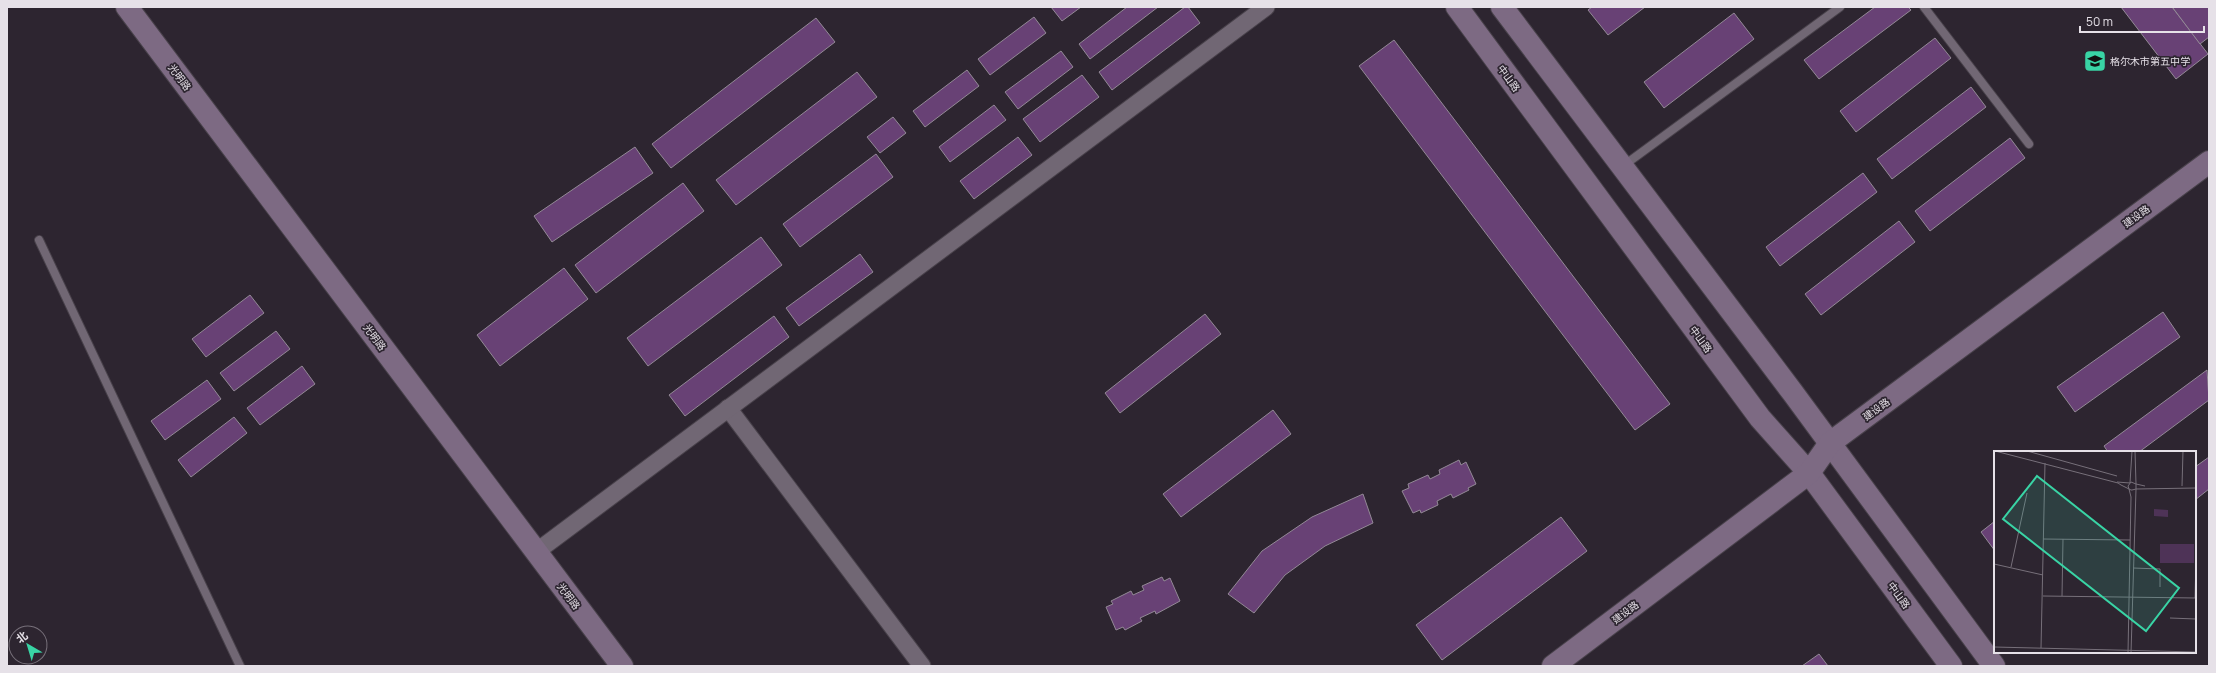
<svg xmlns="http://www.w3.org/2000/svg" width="2216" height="673" viewBox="0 0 2216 673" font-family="Manrope,'Noto Sans SC',sans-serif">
  <rect width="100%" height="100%" fill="#2d2530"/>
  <!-- building -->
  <g fill="#684175" stroke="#938996">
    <polygon points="1051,7 1081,7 1062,21"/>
    <polygon points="1127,7 1158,7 1090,59 1079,44"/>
    <polygon points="1185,7 1188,7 1200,23 1112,90 1099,72"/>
    <polygon points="1592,7 1645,7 1608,35 1588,10"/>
    <polygon points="1875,7 1908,7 1911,10 1819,79 1804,60"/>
    <polygon points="2121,7 2172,7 2208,54 2176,79"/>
    <polygon points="2174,7 2209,7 2209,37 2200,44 2173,8"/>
    <polygon points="1734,13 1754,39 1664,108 1644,82"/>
    <polygon points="1034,17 1046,33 990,75 978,59"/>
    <polygon points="816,18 835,42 671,168 652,144"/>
    <polygon points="1935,38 1951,58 1856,132 1840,111"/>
    <polygon points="1394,40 1670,404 1635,430 1359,66"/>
    <polygon points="1061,51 1073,67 1018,109 1005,92"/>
    <polygon points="967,70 979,86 925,127 913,111"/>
    <polygon points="857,72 877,97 736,205 716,180"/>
    <polygon points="1082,75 1099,97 1040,142 1023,119"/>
    <polygon points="1971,87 1986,107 1892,179 1877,159"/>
    <polygon points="994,105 1006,120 950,162 939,147"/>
    <polygon points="893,117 906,133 880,153 867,137"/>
    <polygon points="1018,137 1032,155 974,199 960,181"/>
    <polygon points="2010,138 2025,158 1930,231 1915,211"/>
    <polygon points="635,147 653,173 552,242 534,216"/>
    <polygon points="876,154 893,177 800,247 783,224"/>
    <polygon points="1863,173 1877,192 1780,266 1766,247"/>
    <polygon points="683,183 704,211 596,293 575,265"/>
    <polygon points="1899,221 1915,242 1821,315 1805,294"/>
    <polygon points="761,237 782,265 648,366 627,338"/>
    <polygon points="860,254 873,272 799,326 786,308"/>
    <polygon points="564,268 588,299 500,366 477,335"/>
    <polygon points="250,295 264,313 206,357 192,339"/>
    <polygon points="2163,312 2180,337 2075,412 2057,387"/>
    <polygon points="1205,314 1221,334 1120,413 1105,393"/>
    <polygon points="774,316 789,337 685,416 669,395"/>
    <polygon points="276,331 290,349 234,391 220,373"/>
    <polygon points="302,366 315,384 260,425 247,408"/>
    <polygon points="2207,370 2209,400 2139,452 2108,452 2104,446"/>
    <polygon points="207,380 221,399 165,440 151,421"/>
    <polygon points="1273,410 1291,434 1181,517 1163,494"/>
    <polygon points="234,417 247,433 191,477 178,460"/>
    <polygon points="2209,457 2209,489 2195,500 2195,467"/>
    <polygon points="1459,460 1461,465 1466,462 1476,484 1468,488 1469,490 1453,498 1451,494 1437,501 1438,505 1421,513 1420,510 1413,513 1402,491 1409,488 1408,484 1428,475 1430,479 1440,474 1439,470"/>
    <polygon points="1363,494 1373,523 1325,546 1285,575 1254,613 1228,594 1262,551 1312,517"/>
    <polygon points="1561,517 1587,551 1442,660 1416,625"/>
    <polygon points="1995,521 1995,551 1981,532"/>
    <polygon points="1162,577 1164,581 1170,578 1180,601 1156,614 1155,611 1140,618 1142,621 1125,630 1123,627 1116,630 1106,607 1113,604 1111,601 1131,591 1133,595 1144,590 1142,586"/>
    <polygon points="1819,654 1828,666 1802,666"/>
  </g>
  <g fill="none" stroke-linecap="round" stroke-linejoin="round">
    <!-- lane casing -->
    <g stroke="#48414a" stroke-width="10">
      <g id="lane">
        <polyline points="1924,7 2029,144"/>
        <polyline points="1623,166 1840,7"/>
        <polyline points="39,240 240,666"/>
      </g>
    </g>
    <!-- street casing -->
    <g stroke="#48414a" stroke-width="19">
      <g id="street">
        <polyline points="728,408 922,666"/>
        <polyline points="536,552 1266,7"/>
      </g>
    </g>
    <!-- secondary casing -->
    <g stroke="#48414a" stroke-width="24">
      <g id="secondary">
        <polyline points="127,7 622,666"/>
        <polyline points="1457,7 1760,418 1809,473 1951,666"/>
        <polyline points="1502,7 1793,393 1994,666"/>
        <polyline points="1553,666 1809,473 1830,443 2209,162"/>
      </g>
    </g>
    <!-- lane -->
    <use href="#lane" stroke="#716774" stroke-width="8"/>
    <!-- street -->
    <use href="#street" stroke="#716774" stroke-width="17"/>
    <!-- secondary -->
    <use href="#secondary" stroke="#7d6a83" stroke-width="22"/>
  </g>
  <!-- icons -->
  <defs>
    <g id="school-square" transform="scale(1.15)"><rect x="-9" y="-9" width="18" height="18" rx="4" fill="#39d4a5" stroke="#2d2530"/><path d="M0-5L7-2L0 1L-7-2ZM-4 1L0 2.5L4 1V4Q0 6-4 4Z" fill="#111"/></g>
  </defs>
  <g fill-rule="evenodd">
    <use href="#school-square" x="2095" y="61"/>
  </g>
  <g text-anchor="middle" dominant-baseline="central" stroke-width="3.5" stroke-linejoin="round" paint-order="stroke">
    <!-- poi labels -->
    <g font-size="10" fill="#e6e1e8" stroke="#2d2530" text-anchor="start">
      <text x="2110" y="61">格尔木市第五中学</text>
    </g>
    <!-- street labels -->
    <g font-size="10" fill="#e6e1e8" stroke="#2d2530">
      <text transform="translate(180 77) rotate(53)">光明路</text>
      <text transform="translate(1509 78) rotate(54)">中山路</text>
      <text transform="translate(2136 216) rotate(-36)">建设路</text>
      <text transform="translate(375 337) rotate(53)">光明路</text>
      <text transform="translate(1701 339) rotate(54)">中山路</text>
      <text transform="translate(1876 409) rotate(-36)">建设路</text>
      <text transform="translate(1899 595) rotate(54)">中山路</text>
      <text transform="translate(569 596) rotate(53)">光明路</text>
      <text transform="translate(1625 612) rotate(-37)">建设路</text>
    </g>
  </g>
  <!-- overview -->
  <g transform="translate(1994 451)">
    <rect width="202" height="202" fill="#2d2530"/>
    <path d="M160 58 174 59V66L160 65ZM166 93H200V112H166Z" fill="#4e3357"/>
    <path fill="none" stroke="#77707a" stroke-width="1" d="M1 0 124 32 127 34 137 39H138L142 38V33L137 31 134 35 135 38 137 46 134 202M33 0 123 25M141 0 142 33 151 35M123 31 136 32 138 0M188 35 189 0M49 88 136 89M0 113 49 124M17 116 33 42M139 117 166 118V136M49 145 202 147M68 145 69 88M201 147 202 108M176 167 202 168M0 196 202 201M47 197 51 12M137 202 142 38 202 37"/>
    <path fill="#39d4a5" fill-opacity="0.15" stroke="#39d4a5" stroke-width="2" d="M43 25 185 137 152 180 9 68Z"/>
    <rect width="202" height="202" fill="none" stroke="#e6e1e8" stroke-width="2"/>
  </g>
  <!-- border -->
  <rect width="2216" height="673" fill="none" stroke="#e6e1e8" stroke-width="16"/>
  <!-- north arrow -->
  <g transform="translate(28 645) rotate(322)"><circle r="19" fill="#2d2530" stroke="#77707a"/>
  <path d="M0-3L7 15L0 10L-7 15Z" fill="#39d4a5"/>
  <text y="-6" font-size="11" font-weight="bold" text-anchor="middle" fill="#e6e1e8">北</text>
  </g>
  <!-- scale -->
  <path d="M2080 26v6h124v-6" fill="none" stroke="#e6e1e8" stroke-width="2"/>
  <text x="2086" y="26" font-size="12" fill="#e6e1e8" stroke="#2d2530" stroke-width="3" paint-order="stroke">50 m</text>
</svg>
